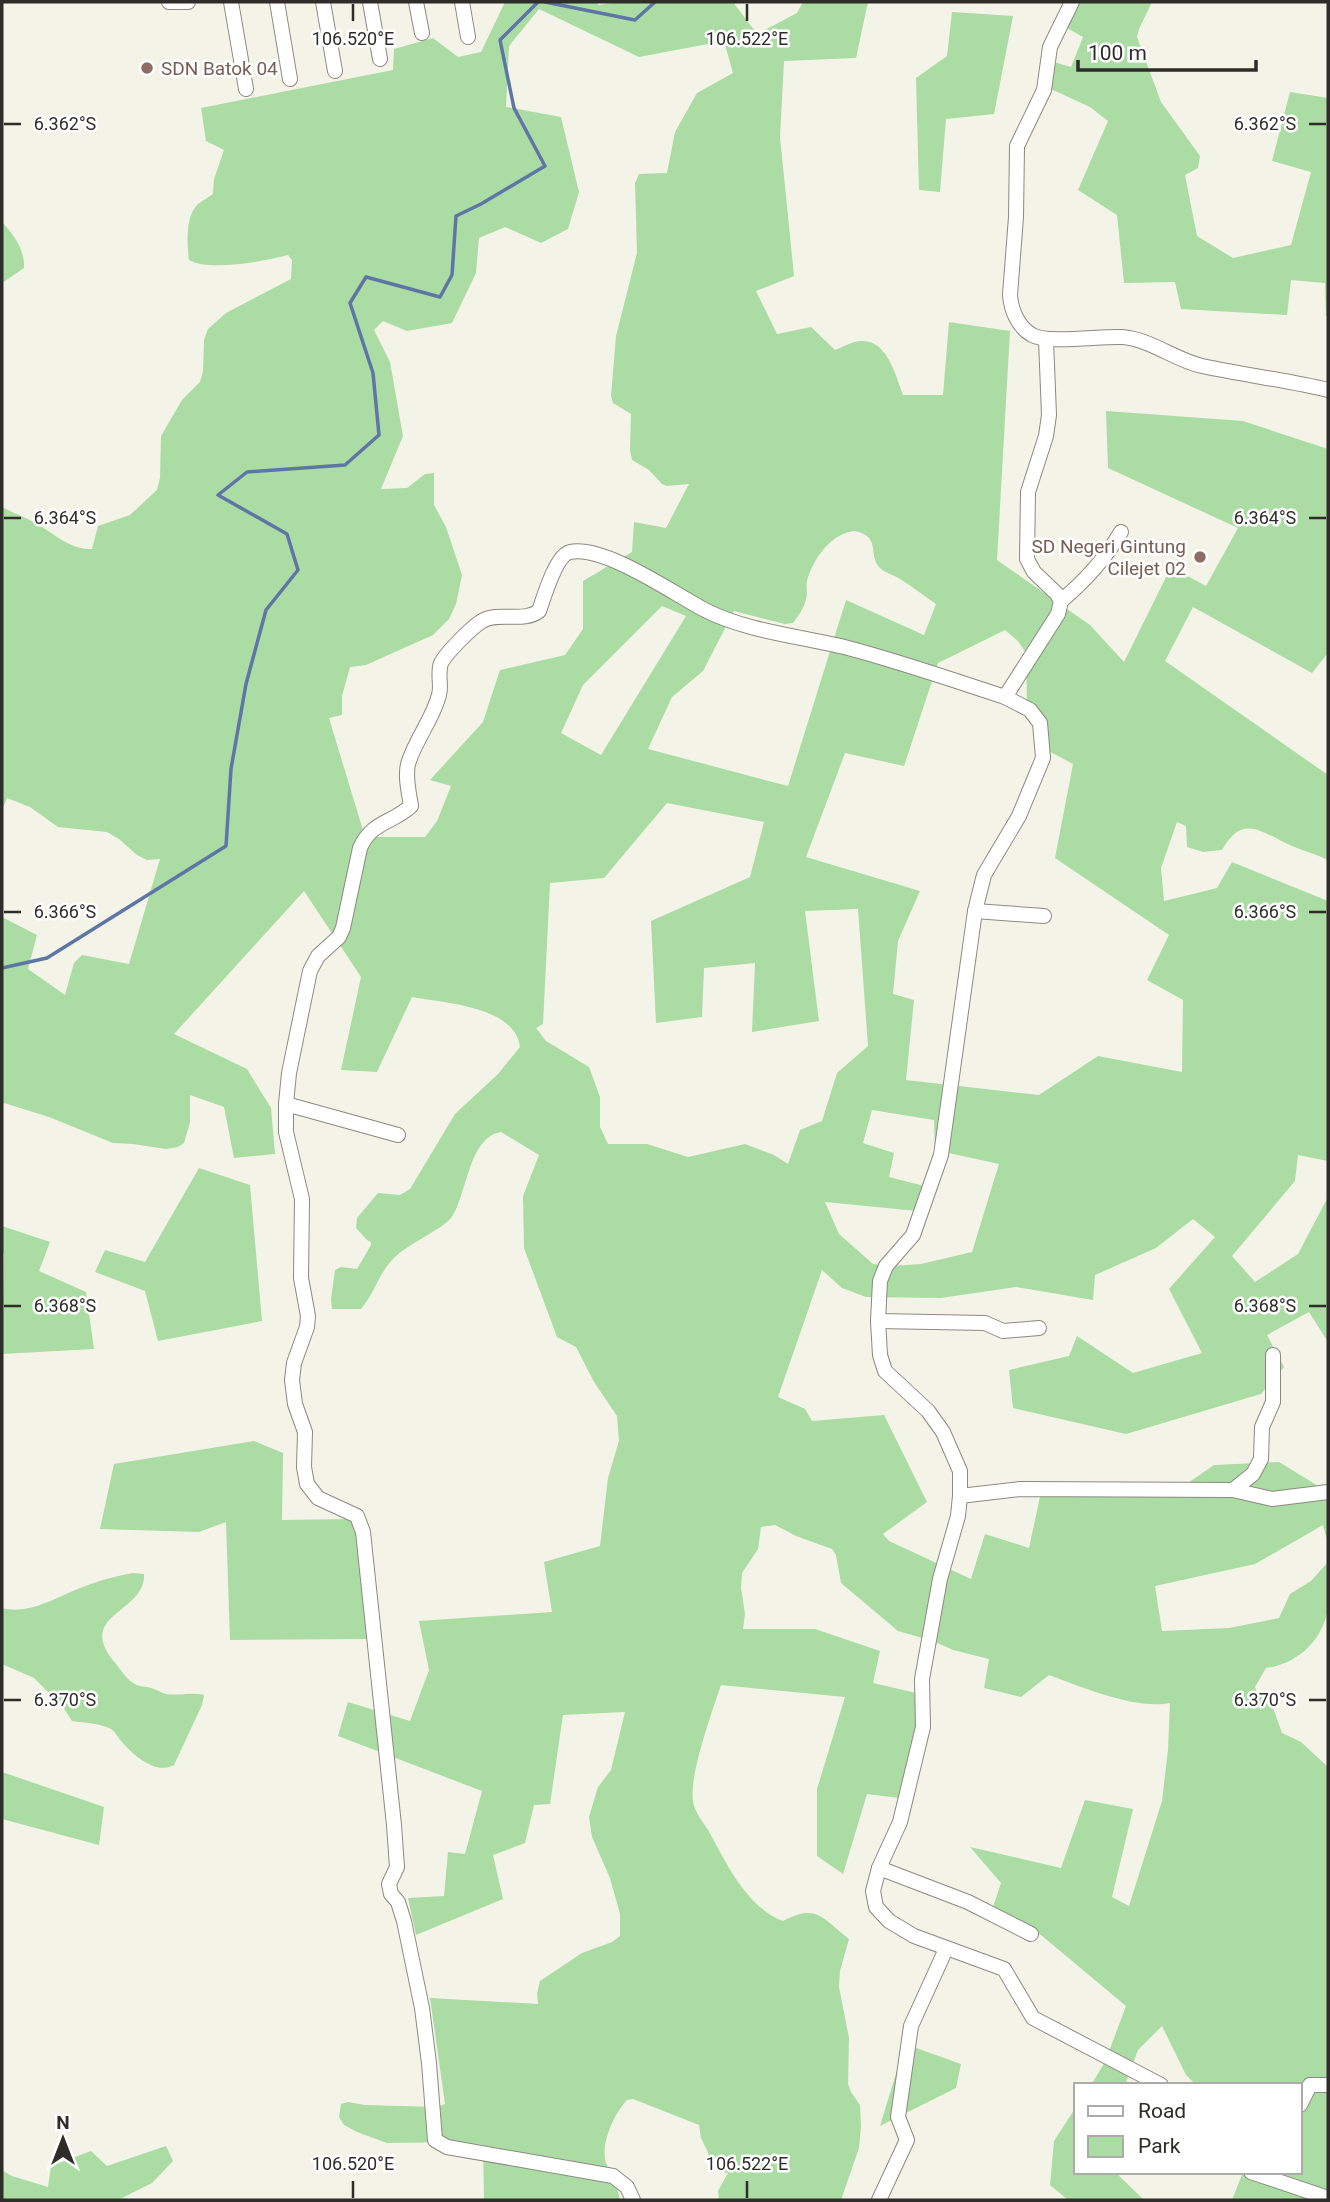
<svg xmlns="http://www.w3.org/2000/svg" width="1330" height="2202" viewBox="0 0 1330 2202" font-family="Roboto,sans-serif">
  <rect width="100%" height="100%" fill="#f4f3e8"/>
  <!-- green -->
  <g fill="#abdca3" fill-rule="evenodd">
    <path d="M505 2H595L599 5 617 2H733L757 34 797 13 803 2H868L856 58 784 61 780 137 794 276 756 291 777 334 811 327 835 350C843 347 853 341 861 341 887 339 896 376 903 395H943L949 322 1010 331 997 560 1090 625 1124 662 1171 567 1206 586 1238 528 1108 468 1106 411 1243 421 1328 449V653L1312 673 1193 607 1165 661 1328 775V860C1316 854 1304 851 1292 846 1262 833 1243 812 1222 850L1203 852 1187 847 1186 826 1177 822 1161 868 1164 901 1217 888 1232 862 1328 901V1161L1298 1155 1295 1181 1232 1256 1255 1282 1298 1254 1328 1197V1342L1309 1312 1267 1335 1284 1367 1261 1394 1126 1434 1013 1408 1009 1370 1069 1356 1077 1336 1133 1373 1202 1353 1169 1289 1215 1237 1193 1219 1156 1248 1095 1275 1093 1300 1016 1287 941 1298 866 1297 842 1288 822 1270 778 1397 805 1409 812 1421 884 1415 927 1502 883 1534 889 1541 971 1579 985 1534 1029 1548 1041 1492 1121 1497 1179 1489 1214 1465 1279 1462 1328 1492V1544L1323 1525 1255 1564 1155 1586 1162 1631 1229 1628 1279 1618 1290 1594 1311 1581 1328 1562C1328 1577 1330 1593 1328 1607 1324 1639 1298 1664 1266 1668L1255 1687 1257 1693 1272 1705 1282 1733 1301 1742 1328 1767V2200H1232L1243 2172H1300V2085H1196L1186 2075 1162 2026 1138 2050 1125 2085H1091L1105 2062 1126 2006 1041 1935 991 1913 1001 1883 970 1847 1061 1868 1085 1800 1133 1809 1112 1897 1129 1906 1162 1801 1168 1750 1170 1703C1136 1710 1081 1687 1049 1675L1021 1697 984 1688 989 1659 953 1650 933 1641 898 1631 841 1583 836 1555 832 1549 796 1536 775 1525 761 1527 758 1549 742 1573 741 1588 745 1614 743 1629H815L880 1651 873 1683 925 1695 899 1798 867 1794 843 1874 817 1856V1789L845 1697 721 1685C712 1712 689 1775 693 1801 694 1811 703 1822 708 1830 726 1862 746 1907 783 1921 817 1903 822 1918 849 1939L840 1971 839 1987 849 2038 848 2084 851 2092 860 2105 861 2126 859 2148 841 2200H719L718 2191 728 2173 717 2171 701 2138 699 2125 633 2099 627 2100C614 2114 600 2144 606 2163 611 2176 618 2187 620 2200H484L483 2145 455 2142 387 2143 357 2132 344 2125 339 2117 341 2104 348 2102 365 2105 436 2107 445 2104 430 1998 538 2004 537 1993 540 1981 582 1953 612 1942 620 1936V1914L610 1878 592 1837 589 1817 598 1787 611 1770 625 1712 563 1715 550 1804 534 1805 525 1843 493 1855 503 1899 416 1935 408 1898 444 1896 448 1852 465 1854 482 1791 338 1736 348 1702 410 1721 429 1670 419 1621 552 1612 544 1562 600 1546 608 1478 619 1441 617 1416 594 1382 576 1347 557 1337 524 1248 523 1196 539 1155 501 1132C468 1137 467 1197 451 1218 443 1229 407 1244 393 1259 379 1273 374 1294 361 1309H332L331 1299 335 1270 341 1267 357 1269 371 1245V1242L367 1240 356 1228 357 1218 378 1193 400 1195 410 1189 455 1114 498 1074 520 1047C515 1006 444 1003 412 997L377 1072 341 1070 361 977 304 891 174 1034 247 1069 271 1108 275 1154 234 1158 224 1107 190 1095V1122L184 1143 178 1147 166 1149 133 1144 113 1143 49 1117 4 1103 2 1106V917L37 935 28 969 65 995 74 963 82 955 129 964 160 859 147 860 137 855 119 839 107 832 58 827 30 807 7 798 2 810V507C15 514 30 519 42 527 58 537 73 550 92 549L98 526 130 515 157 490 160 478 161 436 182 400 200 382 203 371 204 340 208 329 226 313 291 279 292 260 288 255C265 261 210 272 189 260 187 245 185 216 198 204 203 200 209 197 213 194L214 179 224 150 206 141 201 108 393 70 394 49 433 38 458 57 481 52ZM539 9 639 57 724 41 733 73 697 93 675 132 667 173 639 174 635 183 637 253 616 336 611 396 613 403 631 414 630 450 632 460 649 470 662 484 667 486 689 484 666 528 634 522 632 552 583 581V629L565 655 500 670 483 722 430 780 451 786 437 821 425 837H365L329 718 342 715V696L350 667 366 665 433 635 449 619 456 604 462 575 446 527 434 505V473L425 474 407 488 381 489 403 436 390 362 374 330 383 321 407 331 452 323 476 273 479 238 505 227 541 243 568 229 579 192 561 117 506 107 509 46ZM855 531C882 537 867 554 880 568 885 573 894 575 900 579 912 586 924 596 936 604L924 635 846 600 788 786 648 749 672 697 703 671 734 611 785 624 793 623C800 614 806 605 807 593 807 589 806 585 807 581 813 559 831 533 855 531ZM662 606 686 616 601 755 561 733 583 685ZM1005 630 1018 641 1026 653 1027 707 1045 749 1073 764 1055 858 1169 935 1147 980 1183 1000 1182 1072 1098 1056 1039 1095 906 1080 914 1000 893 994 898 941 920 891 806 857 845 753 904 766 938 663ZM667 803 764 822 750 877 651 921 656 1023 702 1017 704 968 755 963 752 1032 819 1021 805 911 858 909 868 1046 837 1073 822 1121 800 1130 788 1164 774 1155 745 1144 688 1157 647 1144H608L600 1127V1097L589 1067 546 1041 536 1028 543 1024 550 883 604 878ZM872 1110 934 1120 935 1150 999 1164 972 1252 921 1264 892 1266 873 1264 839 1234 825 1202 917 1211 924 1186 889 1177 894 1153 863 1143Z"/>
    <polygon points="1078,2 1152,2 1139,29 1137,37 1161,102 1200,156 1198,168 1185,175 1197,236 1233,258 1291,245 1311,172 1272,161 1290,92 1328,98 1328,316 1326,316 1325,283 1291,280 1287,315 1181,309 1175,282 1124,283 1117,215 1078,190 1108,121 1090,107 1051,89 1054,62 1071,67 1083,37 1065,27"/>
    <polygon points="952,12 1013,16 994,114 946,119 940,192 919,190 916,78 947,56"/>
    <path d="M2 222C14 235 25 250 24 268L2 283Z"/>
    <polygon points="199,1168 250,1185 262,1321 158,1341 145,1291 95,1272 105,1250 145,1262"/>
    <polygon points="2,1226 50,1242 39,1271 86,1292 94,1349 2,1354 4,1253 2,1252"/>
    <polygon points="254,1441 283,1453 282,1520 350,1519 361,1529 367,1639 230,1640 226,1522 199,1532 100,1529 114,1464"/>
    <path d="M133 1573 144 1574C146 1614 73 1613 116 1664 121 1670 128 1681 135 1684 139 1687 146 1686 151 1688 156 1689 161 1693 166 1694 179 1696 191 1692 204 1695L202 1705 174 1765C156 1775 134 1756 122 1742 118 1738 116 1732 111 1729 99 1723 85 1723 72 1721L63 1707 34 1678 2 1664V1608C29 1615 55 1598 80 1588 97 1581 115 1576 133 1573Z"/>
    <polygon points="2,1772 104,1807 99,1845 2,1819"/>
    <polygon points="905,2044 961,2064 956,2088 880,2126"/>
    <polygon points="1076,2107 1076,2172 1115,2172 1144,2200 1068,2200 1050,2185 1054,2141"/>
    <polygon points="166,2146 173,2161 152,2183 118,2200 2,2200 2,2170 12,2176 48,2187 51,2166 91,2151 107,2166"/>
  </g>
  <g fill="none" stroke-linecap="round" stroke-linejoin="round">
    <!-- stream -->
    <g stroke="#5d76a6" stroke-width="3.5">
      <polyline points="545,2 635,20 655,2"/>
      <polyline points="2,968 47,958 226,846 231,769 246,684 266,610 298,570 287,534 218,495 247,472 345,465 379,435 373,373 350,303 366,277 440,297 452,275 456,216 481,204 545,166 514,108 500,40 538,2"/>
    </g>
    <!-- minor casing -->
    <g stroke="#8b8a80" stroke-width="16">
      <g id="minor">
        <polyline points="169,2 188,2"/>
        <polyline points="231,2 246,89"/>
        <polyline points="277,2 290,79"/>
        <polyline points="323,2 335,71"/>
        <polyline points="370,2 380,59"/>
        <polyline points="416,2 422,33"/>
        <polyline points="462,2 468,37"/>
        <path d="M1072 2 1050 47 1044 90 1017 146 1016 217 1010 295C1011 310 1018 327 1032 335 1049 344 1099 336 1122 337 1150 339 1175 360 1202 366 1244 375 1287 380 1328 390"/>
        <polyline points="1046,340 1049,415 1046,436 1028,492 1027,559 1034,572 1057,594 1061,601 1058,614 1005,697 1030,710 1040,723 1043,758 1019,816 984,875 975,911 941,1155 913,1235 886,1266 880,1281 878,1321 880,1355 885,1371 928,1411 943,1432 960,1471 960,1496 958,1516 940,1579 922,1679 923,1727 900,1822 879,1868 873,1891 876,1907 889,1921 914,1936 1004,1969 1033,2018 1161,2085"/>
        <path d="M1061 601C1085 581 1105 559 1121 532"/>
        <polyline points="975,911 1044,916"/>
        <polyline points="286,1104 398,1135"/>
        <polyline points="878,1321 985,1323 1003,1331 1039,1328"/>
        <polyline points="1233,1490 1253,1474 1261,1459 1262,1427 1273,1402 1273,1355"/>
        <polyline points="960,1496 1020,1489 1233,1490 1272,1499 1328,1492"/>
        <polyline points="879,1868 968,1902 1031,1934"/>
        <polyline points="1300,2105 1310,2085 1328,2085"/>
        <polyline points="1251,2172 1328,2198"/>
        <path d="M633 2200 627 2187 613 2176 447 2147 435 2140 429 2063 422 2008 404 1921 398 1902 391 1894 389 1884 397 1867 394 1825 363 1532 357 1516 318 1498 307 1484 304 1467 305 1432 295 1404 292 1380 294 1363 307 1327 308 1316 301 1278 302 1199 286 1132V1104L289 1073 310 971 318 956 339 937 343 928 360 848C372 821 391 824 411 806 409 793 405 777 408 764 415 740 433 719 439 695 442 685 437 674 441 663 447 652 471 628 482 621 499 611 523 623 539 611 544 597 556 555 570 552 605 545 674 594 705 610 745 631 804 637 848 648 901 662 953 680 1005 697"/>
        <polyline points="879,2200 907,2140 898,2117 911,2026 946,1949"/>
      </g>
    </g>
    <!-- minor -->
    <use href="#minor" stroke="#fff" stroke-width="14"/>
  </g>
  <!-- ticks -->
  <path fill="none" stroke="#2e2d29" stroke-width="2.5" d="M353 4V21M747 4V21M4 124H21M1309 124H1326M4 518H21M1309 518H1326M4 912H21M1309 912H1326M4 1306H21M1309 1306H1326M4 1700H21M1309 1700H1326M353 2181V2198M747 2181V2198"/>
  <!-- markers -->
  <g fill="#8d6e63" stroke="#fff" stroke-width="2.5">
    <circle cx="147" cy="68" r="7"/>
    <circle cx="1200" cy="557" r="7"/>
  </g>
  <g text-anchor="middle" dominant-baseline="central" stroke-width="5" stroke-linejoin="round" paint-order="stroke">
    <!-- education labels -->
    <g font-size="19" fill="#785e54" stroke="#fff" text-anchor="start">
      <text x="161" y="68">SDN Batok 04</text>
      <text x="1186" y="546" text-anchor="end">SD Negeri Gintung<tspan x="1186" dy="22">Cilejet 02</tspan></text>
    </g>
  </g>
  <g font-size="18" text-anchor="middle" fill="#2e2d29" stroke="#fff" stroke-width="5" stroke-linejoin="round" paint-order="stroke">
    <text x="353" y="45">106.520°E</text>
    <text x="747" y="45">106.522°E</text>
    <text x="65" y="130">6.362°S</text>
    <text x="1265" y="130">6.362°S</text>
    <text x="65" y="524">6.364°S</text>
    <text x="1265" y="524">6.364°S</text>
    <text x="65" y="918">6.366°S</text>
    <text x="1265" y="918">6.366°S</text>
    <text x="65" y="1312">6.368°S</text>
    <text x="1265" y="1312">6.368°S</text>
    <text x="65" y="1706">6.370°S</text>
    <text x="1265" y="1706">6.370°S</text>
    <text x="353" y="2170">106.520°E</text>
    <text x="747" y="2170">106.522°E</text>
  </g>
  <!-- border -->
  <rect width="1330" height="2202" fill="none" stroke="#2e2d29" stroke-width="7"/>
  <!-- legend -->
  <rect x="1074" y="2083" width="228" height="91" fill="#ffffff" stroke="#ababa9" stroke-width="2"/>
  <rect x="1088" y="2106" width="35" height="10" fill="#ffffff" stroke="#ababa9" stroke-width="2"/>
  <text x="1138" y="2118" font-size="21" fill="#2e2d29">Road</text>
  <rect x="1088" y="2136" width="35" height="21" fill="#abdca3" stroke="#ababa9" stroke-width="2"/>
  <text x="1138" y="2153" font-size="21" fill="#2e2d29">Park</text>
  <!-- north arrow -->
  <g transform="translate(63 2139)" stroke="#ffffff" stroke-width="5" paint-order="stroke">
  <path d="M0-5L12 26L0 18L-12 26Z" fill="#2e2d29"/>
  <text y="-10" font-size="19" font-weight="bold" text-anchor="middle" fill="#2e2d29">N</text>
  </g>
  <!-- scale -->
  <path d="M1078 60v10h178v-10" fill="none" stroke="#2e2d29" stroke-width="3.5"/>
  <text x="1088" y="60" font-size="21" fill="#2e2d29" stroke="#ffffff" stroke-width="5" paint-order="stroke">100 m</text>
</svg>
